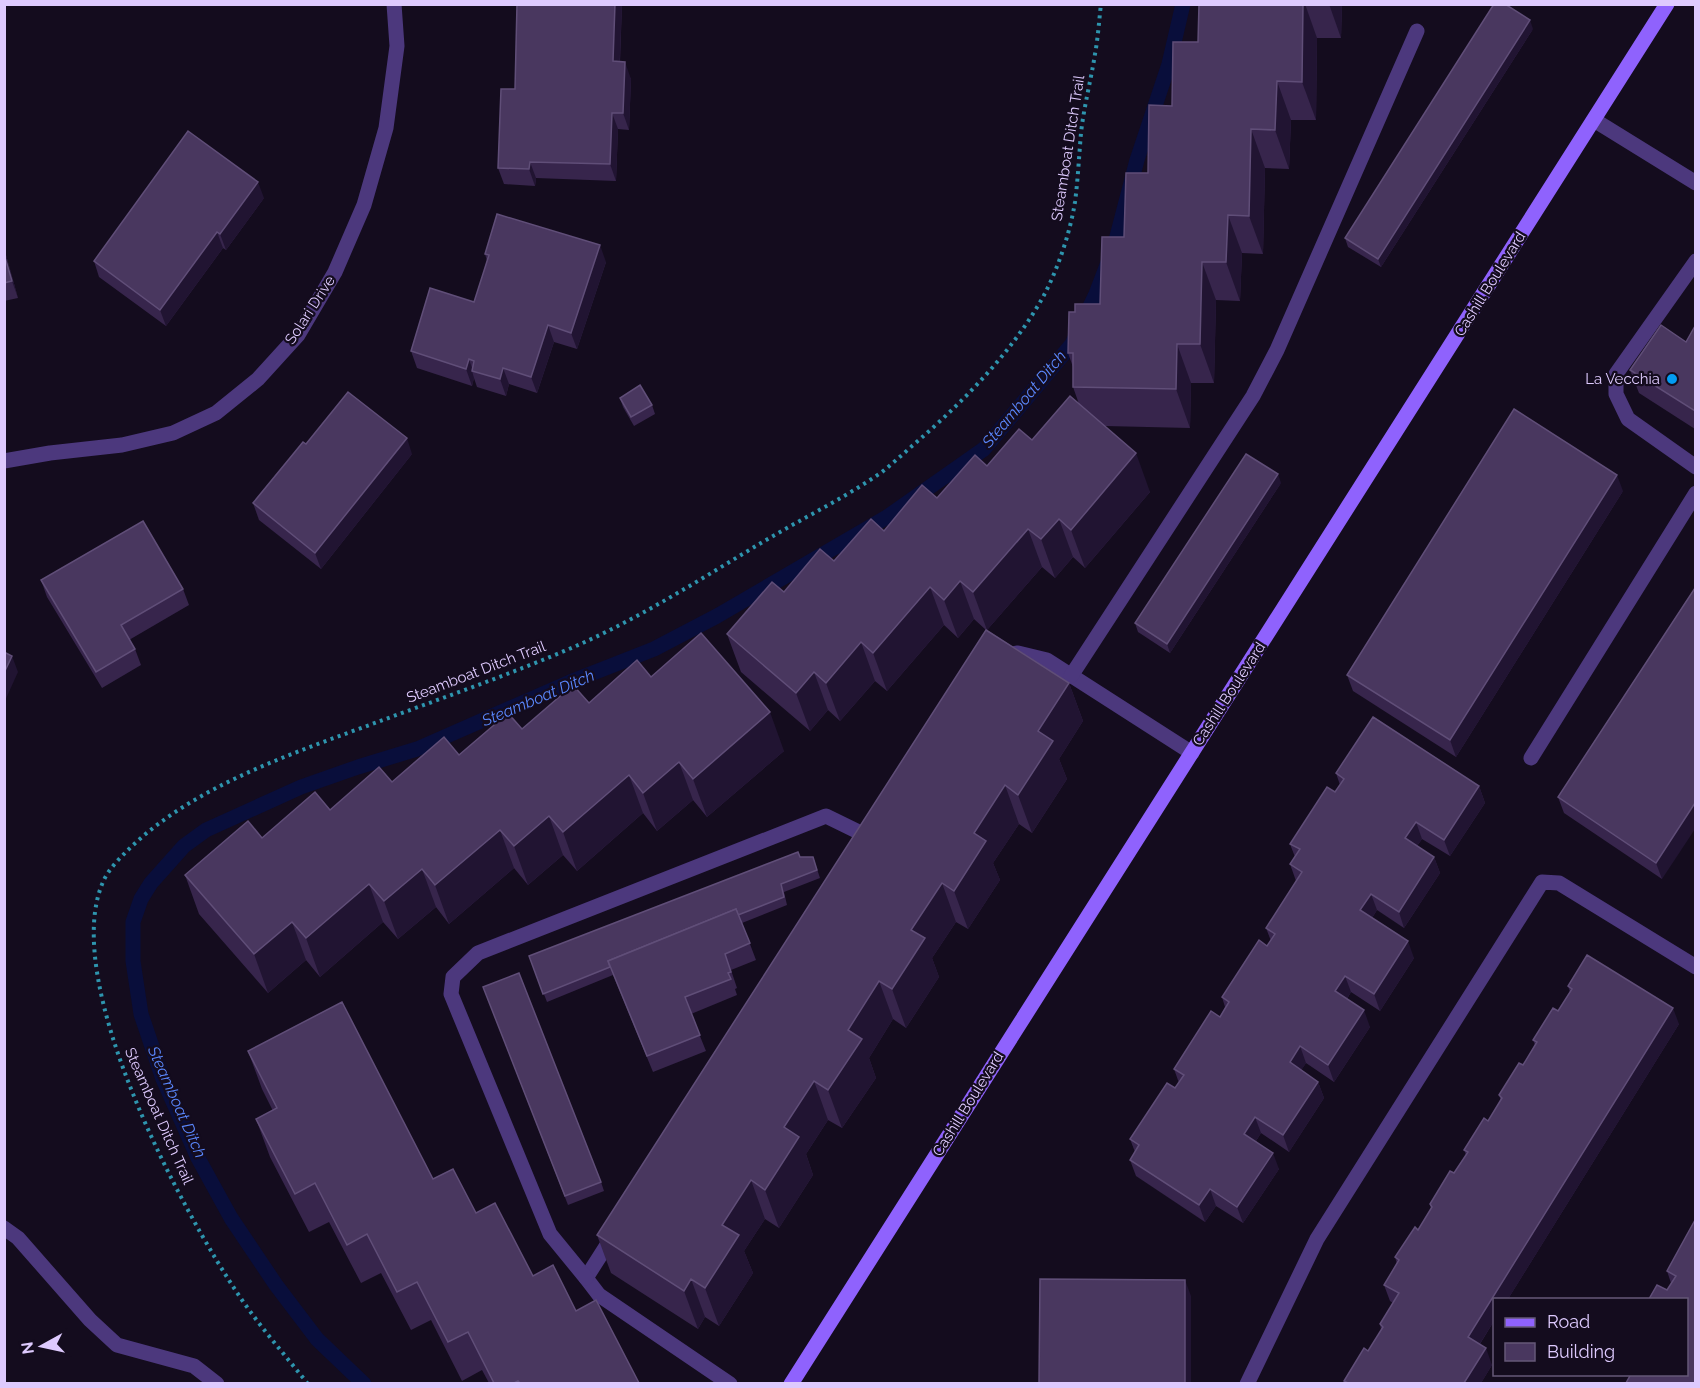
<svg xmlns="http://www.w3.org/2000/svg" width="1700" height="1388" font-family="Raleway,sans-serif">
	<rect width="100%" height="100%" fill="#140c1e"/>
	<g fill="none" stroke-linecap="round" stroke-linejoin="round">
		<path stroke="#090e3b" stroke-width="15" d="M364,1384L317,1339L276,1285L231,1218L198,1158L163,1079L141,1014L133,961V922L141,899L151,883L184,846L206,830L301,787L358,767L417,749L570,682L654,649L717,616L887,517L984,449L1072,344L1096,294L1115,244L1137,160L1169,64L1183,4"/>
		<path stroke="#2e95ae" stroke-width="4" stroke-dasharray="3 4.5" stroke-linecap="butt" d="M308,1384C285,1355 261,1328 240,1297C183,1213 59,982 103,882C108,870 118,860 127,851C193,785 297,752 383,720C445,697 508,675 569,649C637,620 699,580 761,543C801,519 843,499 882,472C892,464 902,455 912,446C961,404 1011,354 1043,297C1058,269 1070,233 1075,202C1078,179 1079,156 1081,133C1084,106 1091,80 1095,54C1098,38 1099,21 1101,4"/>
		<g stroke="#4c387d" stroke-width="15">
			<path d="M1594,120L1696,183"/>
			<path d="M1696,261L1616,374V394L1628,419L1696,467"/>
			<path d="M1007,655L1018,653L1047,660L1192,753"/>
			<path d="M1071,676L1253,396L1277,350L1417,31"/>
			<path d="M1531,758L1696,493"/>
			<path d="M4,1228L18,1238L90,1320L117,1345L194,1366L217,1384"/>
			<path d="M614,1234L586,1278L599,1295L730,1384"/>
			<path d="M586,1278L550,1234L451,994L453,977L478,953L826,816L871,838"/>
			<path d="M1247,1384L1317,1239L1542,882L1559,883L1696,967"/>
		</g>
		<path stroke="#4c387d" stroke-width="15" d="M4,461L50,453L122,445L173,433L216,413L258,379L298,335L335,272L364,205L386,128L397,46L394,4"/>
		<path stroke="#8f62fd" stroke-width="15" d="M791,1384L1667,4"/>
	</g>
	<g fill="#37254c">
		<path d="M517,4H622L620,62L631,79L629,130L618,129L616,181L536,178L535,186L504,184L498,168L515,89Z"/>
		<path d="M1199,4H1342L1341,38H1317L1316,120H1291L1289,169L1265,168L1263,254L1242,253L1240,301L1216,300L1214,383H1191L1190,428L1105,426L1150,492L1085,568L1073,557L1055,578L1042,567L987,630L1069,683L1083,721L1059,759L1067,779L1032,833L1019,824L993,863L1000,880L968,929L956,922L932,958L939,977L906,1028L893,1019L869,1058L876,1078L842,1128L828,1120L806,1154L813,1175L779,1228L765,1219L744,1251L753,1273L719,1326L705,1317L698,1329L611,1273L597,1235L986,630L974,619L958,638L944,625L887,691L875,681L840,721L828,710L810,731L741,672L727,634L784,592L937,498L987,466L1032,440L1079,404L1073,387V367L1068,353L1075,312L1100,304L1172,106L1198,42Z"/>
		<path d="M1533,29L1381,267L1348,247L1345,238Z"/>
		<path d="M264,198L226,250L223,248L166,326L99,277L94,261Z"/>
		<path d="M4,248L18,298L4,301Z"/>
		<path d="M485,254L606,262L577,349L554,342L537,393L509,384L506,396L477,387L474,378L472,386L417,368L411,351L474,302L487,261Z"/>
		<path d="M1695,326V429L1639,393L1630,370L1686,342Z"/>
		<path d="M620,398L652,405L655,414L634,426L623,407Z"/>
		<path d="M412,454L321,569L259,520L253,503Z"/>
		<path d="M1281,483L1170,653L1138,632L1135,623Z"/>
		<path d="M1623,491L1456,757L1353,691L1347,675Z"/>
		<path d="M41,580L183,589L189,605L129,640L135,649L141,665L102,688L47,597Z"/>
		<path d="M1695,588L1662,879L1564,813L1558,797Z"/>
		<path d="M651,677L784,751L707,817L693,800L657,831L643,813L577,871L563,855L528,885L514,868L449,924L436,907L398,939L383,922L320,977L306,960L268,993L199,914L185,875L262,838L330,810L392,782Z"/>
		<path d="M1336,773L1479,786L1485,803L1450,856L1422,839L1417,846L1434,857L1440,873L1404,928L1377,910L1372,918L1414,958L1380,1011L1351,992L1347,999L1370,1027L1334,1082L1306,1063L1301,1070L1318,1082L1324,1098L1289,1152L1261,1133L1256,1141L1279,1169L1243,1223L1216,1206L1205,1222L1136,1176L1130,1160L1135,1152L1130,1139L1179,1083L1174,1069L1220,1017L1225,1007L1222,997L1267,946L1271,941L1266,928L1296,881L1290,864L1295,857L1290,844L1335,792L1340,785Z"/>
		<path d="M800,857H813L820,878L784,892L787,905L742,923L756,960L731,970L737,988L735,989L737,995L691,1014L706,1051L653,1072L613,975L547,1002L529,956Z"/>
		<path d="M1568,986L1679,1024L1508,1299H1494V1321L1480,1344L1492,1365L1481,1383H1345L1344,1381L1368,1351L1381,1330L1380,1324L1393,1303L1390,1301L1384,1285L1397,1264L1395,1257L1418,1230L1431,1209L1430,1204L1454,1173L1466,1155L1464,1150L1488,1121L1501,1101L1499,1095L1523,1065L1535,1045L1533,1040L1558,1011L1570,992Z"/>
		<path d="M483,987L601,1182L604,1191L568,1205Z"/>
		<path d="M248,1051L433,1179L476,1213L533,1276L576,1311L639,1383H489L482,1370L462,1381L431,1320L411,1330L381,1273L361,1283L329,1222L309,1232L270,1157L256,1119L273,1111L262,1089Z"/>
		<path d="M1695,1220V1383L1630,1376V1374H1686L1671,1283L1667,1271Z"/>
	</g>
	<g fill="#211432">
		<path d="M615,4H622L619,78L613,61Z"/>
		<path d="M1303,4H1305L1317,38L1316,120L1302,82Z"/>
		<path d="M1329,4H1342L1341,38Z"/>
		<path d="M1530,20L1533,29L1381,267L1378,259Z"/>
		<path d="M625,62L631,79L629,130L623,113Z"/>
		<path d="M1277,81L1291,120L1289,169L1275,130Z"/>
		<path d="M612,113L618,129L616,181L610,164Z"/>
		<path d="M1251,129L1265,168L1263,254L1249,216Z"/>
		<path d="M530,162L536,178L535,186L529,169Z"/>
		<path d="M258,182L264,198L226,250L220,234Z"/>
		<path d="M1228,215L1242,253L1240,301L1226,262Z"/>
		<path d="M217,232L223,248L166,326L160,310Z"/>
		<path d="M600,245L606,262L577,349L571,333Z"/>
		<path d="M4,248L18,298L12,281L4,254Z"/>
		<path d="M1202,262L1216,300L1214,383L1200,344Z"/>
		<path d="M548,325L554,342L537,393L531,377Z"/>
		<path d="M1177,344L1191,383L1190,428L1176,389Z"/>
		<path d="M469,359L473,371H472L474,378L472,386L466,369Z"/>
		<path d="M503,368L509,384L506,396L500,379Z"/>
		<path d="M407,438L412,454L321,569L315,553Z"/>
		<path d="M1136,453L1150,492L1085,568L1071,530Z"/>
		<path d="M1278,474L1281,483L1170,653L1167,644Z"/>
		<path d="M1617,475L1623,491L1456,757L1450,740Z"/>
		<path d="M1059,519L1073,557L1055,578L1041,539Z"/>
		<path d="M1028,529L1042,567L987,630L973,592Z"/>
		<path d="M960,581L974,619L958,638L944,600Z"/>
		<path d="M930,587L944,625L887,691L873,653Z"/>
		<path d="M861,642L875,681L840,721L826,683Z"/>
		<path d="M12,656L18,672L4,703V673Z"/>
		<path d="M814,672L828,710L810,731L796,693Z"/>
		<path d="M1069,683L1083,721L1059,759L1067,779L1032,833L1018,795L1038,731Z"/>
		<path d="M770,712L784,751L707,817L693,779Z"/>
		<path d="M679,762L693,800L657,831L643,793Z"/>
		<path d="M629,775L643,813L577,871L563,832Z"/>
		<path d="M1005,785L1019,824L993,863L1000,880L968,929L954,891L974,833Z"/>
		<path d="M1479,786L1485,803L1450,856L1444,840Z"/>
		<path d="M1695,803V829L1662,879L1656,863Z"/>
		<path d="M549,816L563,855L528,885L514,846Z"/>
		<path d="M1416,822L1422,839L1411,854L1405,838Z"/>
		<path d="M500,830L514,868L449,924L435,885Z"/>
		<path d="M1434,857L1440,873L1404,928L1399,912Z"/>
		<path d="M422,869L436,907L398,939L384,901Z"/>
		<path d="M942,883L956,922L932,958L939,977L906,1028L892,989L911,930Z"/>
		<path d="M369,884L383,922L320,977L306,938Z"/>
		<path d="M1371,894L1377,910L1366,927L1360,910Z"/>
		<path d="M292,922L306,960L268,993L254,954Z"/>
		<path d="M1408,941L1414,958L1380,1011L1374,994Z"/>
		<path d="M1345,976L1351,992L1341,1008L1335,991Z"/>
		<path d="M879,981L893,1019L869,1058L876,1078L842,1128L828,1090L848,1030Z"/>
		<path d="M1673,1008L1679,1024L1508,1299H1494V1321L1474,1353L1468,1337Z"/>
		<path d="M1364,1010L1370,1027L1334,1082L1328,1065Z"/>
		<path d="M1300,1046L1306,1063L1296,1079L1290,1062Z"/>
		<path d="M814,1081L828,1120L806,1154L813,1175L779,1228L765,1190L784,1127Z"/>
		<path d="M1318,1082L1324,1098L1289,1152L1283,1135Z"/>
		<path d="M1255,1117L1261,1133L1250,1150L1244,1134Z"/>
		<path d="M1273,1153L1279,1169L1243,1223L1237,1207Z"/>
		<path d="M751,1180L765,1219L744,1251L753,1273L719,1326L705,1288L722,1225Z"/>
		<path d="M1210,1189L1216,1206L1205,1222L1199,1205Z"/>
		<path d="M691,1279L705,1317L698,1329L684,1291Z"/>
		<path d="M1185,1280L1191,1296V1383H1185Z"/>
		<path d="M1486,1348L1492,1365L1481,1383H1464Z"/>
	</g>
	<g fill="#49375f" stroke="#604e78" stroke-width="1.5">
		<path d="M517,4H615L613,61L625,62L623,113H612L610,164L530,162L529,169L498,168L501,89H515Z"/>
		<path d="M1199,4H1303L1302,82L1277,81L1275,130L1251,129L1249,216L1228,215L1226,262H1202L1200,344H1177L1176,389L1073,387V353H1068L1069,312H1075V304H1100L1102,237H1124L1126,173H1148L1149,105L1172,106L1173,42H1198Z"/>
		<path d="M1494,4H1505L1530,20L1378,259L1345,238Z"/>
		<path d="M188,131L258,182L220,234L217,232L160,310L94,261Z"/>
		<path d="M497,214L600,245L571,333L548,325L531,377L503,368L500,379L472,371L474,361L469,359L466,369L411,351L430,288L474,302L489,255L485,254Z"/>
		<path d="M4,254L12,281L4,283Z"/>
		<path d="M1661,325L1686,342L1695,326V411L1630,370Z"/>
		<path d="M640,385L652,405L631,417L620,398Z"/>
		<path d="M348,392L407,438L315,553L253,503L303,442L306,444Z"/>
		<path d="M1070,396L1136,453L1071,530L1059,519L1041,539L1028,529L973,592L960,581L944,600L930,587L873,653L861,642L826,683L814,672L796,693L727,634L772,582L784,592L820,549L834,561L871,519L884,531L922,485L937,498L975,455L987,466L1019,429L1032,440Z"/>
		<path d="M1514,409L1617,475L1450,740L1347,675Z"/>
		<path d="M1246,454L1278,474L1167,644L1135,623Z"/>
		<path d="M143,521L183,589L121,625L135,649L96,672L41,580Z"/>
		<path d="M1695,588V803L1656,863L1558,797Z"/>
		<path d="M986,630L1069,683L1038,731L1053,741L1018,795L1005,785L974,833L986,841L954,891L942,883L911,930L925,938L892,989L879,981L848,1030L862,1039L828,1090L814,1081L784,1127L799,1137L765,1190L751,1180L722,1225L739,1235L705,1288L691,1279L684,1291L597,1235Z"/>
		<path d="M701,633L770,712L693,779L679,762L643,793L629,775L563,832L549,816L514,846L500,830L435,885L422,869L384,901L369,884L306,938L292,922L254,954L185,875L248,821L262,838L315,792L330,810L379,767L392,782L444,737L459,755L508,713L522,729L573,685L589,703L637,660L651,677Z"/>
		<path d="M4,652L12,656L4,673Z"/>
		<path d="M1373,717L1479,786L1444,840L1416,822L1405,838L1434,857L1399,912L1371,894L1360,910L1408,941L1374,994L1345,976L1335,991L1364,1010L1328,1065L1300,1046L1290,1062L1318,1082L1283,1135L1255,1117L1244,1134L1273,1153L1237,1207L1210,1189L1199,1205L1130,1160L1139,1145L1130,1139L1167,1083L1175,1088L1184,1075L1174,1069L1211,1011L1220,1017L1229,1002L1222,997L1259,940L1267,946L1275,934L1266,928L1302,872L1290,864L1300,849L1290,844L1327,787L1335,792L1344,779L1336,773Z"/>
		<path d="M798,852L800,857H813L817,870L781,884L784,897L738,915L736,909L608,961L610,967L543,994L529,956Z"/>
		<path d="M736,909L750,943L725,954L731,972L728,973L731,979L685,997L700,1035L647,1056L608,961Z"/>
		<path d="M1587,955L1673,1008L1468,1337L1486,1348L1464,1383H1348L1344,1381L1364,1348L1368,1351L1383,1327L1380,1324L1399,1293L1384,1285L1399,1260L1395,1257L1415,1227L1418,1230L1432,1207L1430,1204L1450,1171L1454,1173L1468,1152L1464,1150L1484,1118L1488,1121L1502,1098L1499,1095L1519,1063L1523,1065L1537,1042L1533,1040L1553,1008L1558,1011L1572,989L1568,986Z"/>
		<path d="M519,973L601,1182L565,1196L483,987Z"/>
		<path d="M342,1002L433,1179L453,1169L476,1213L495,1203L533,1276L553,1265L576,1311L596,1300L639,1383H520L518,1381L514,1383H494L468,1332L448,1342L417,1282L397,1292L367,1234L347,1245L315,1183L295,1194L256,1119L277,1108L248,1051Z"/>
		<path d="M1695,1220V1383H1626L1631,1374H1686V1299H1649L1657,1285L1667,1290L1676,1276L1667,1271Z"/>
		<path d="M1040,1279L1185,1280V1383H1039Z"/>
	</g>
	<circle fill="#039cf2" stroke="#140c1e" stroke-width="2" cx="1672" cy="379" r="6"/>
	<g text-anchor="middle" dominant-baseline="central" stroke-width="4.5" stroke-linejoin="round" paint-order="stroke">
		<g font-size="15" fill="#decafe" stroke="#140c1e">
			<text transform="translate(1068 148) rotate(-81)">Steamboat Ditch Trail</text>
			<text transform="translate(1490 284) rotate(-58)">Cashill Boulevard</text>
			<text transform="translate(310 310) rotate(-57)">Solari Drive</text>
			<text transform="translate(476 672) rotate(-21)">Steamboat Ditch Trail</text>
			<text transform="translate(1229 694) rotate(-57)">Cashill Boulevard</text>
			<text transform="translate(968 1104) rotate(-58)">Cashill Boulevard</text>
			<text transform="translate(159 1116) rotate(66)">Steamboat Ditch Trail</text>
		</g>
		<g font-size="15" fill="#decafe" stroke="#140c1e" text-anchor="end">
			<text x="1660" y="379">La Vecchia</text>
		</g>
		<g font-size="16" font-style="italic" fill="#5a87fd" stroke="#140c1e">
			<text transform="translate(1024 399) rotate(-50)">Steamboat Ditch</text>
			<text transform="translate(538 698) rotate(-23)">Steamboat Ditch</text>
			<text transform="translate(177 1102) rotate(66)">Steamboat Ditch</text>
		</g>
	</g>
	<rect width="1700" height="1388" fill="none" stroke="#decafe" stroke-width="12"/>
	<rect x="1493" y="1298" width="195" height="78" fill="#140c1e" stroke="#655878" stroke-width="1.5"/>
	<rect x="1505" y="1318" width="30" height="9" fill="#8f62fd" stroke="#655878" stroke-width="1.5"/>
	<text x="1547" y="1328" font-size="18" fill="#decafe">Road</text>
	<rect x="1505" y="1343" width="30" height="18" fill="#49375f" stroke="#655878" stroke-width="1.5"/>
	<text x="1547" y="1358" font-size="18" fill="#decafe">Building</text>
	<g transform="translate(42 1346) rotate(262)" stroke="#140c1e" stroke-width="4.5" paint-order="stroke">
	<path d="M0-4.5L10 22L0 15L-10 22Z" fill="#decafe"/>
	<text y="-9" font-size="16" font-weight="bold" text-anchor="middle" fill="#decafe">N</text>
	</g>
</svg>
